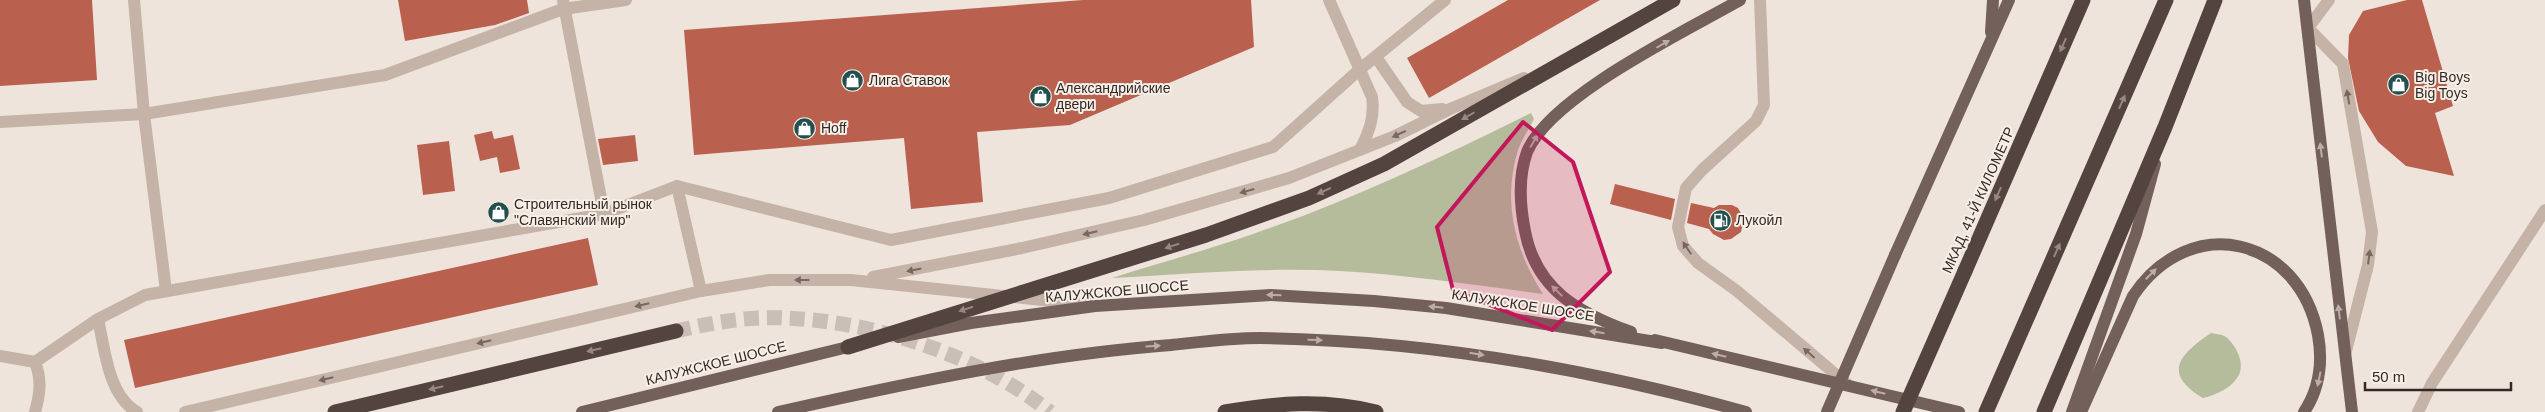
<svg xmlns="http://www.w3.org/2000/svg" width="2545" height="412" font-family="Helvetica,sans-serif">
	<rect width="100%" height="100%" fill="#efe4db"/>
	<g fill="#b4bc9c">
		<path d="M1531,113L1534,119C1529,129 1522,139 1518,150C1502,201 1515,251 1543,294C1476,285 1408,275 1340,271C1264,267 1188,274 1112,278C1159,263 1207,250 1253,234C1349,201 1440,158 1531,113Z"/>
		<path d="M2211,333C2215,334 2222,334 2226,337C2236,345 2245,363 2239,375C2232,388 2216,395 2203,398C2162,373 2179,355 2211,333Z"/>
	</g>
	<g fill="#b9604f">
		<path d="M0,0H92L97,80L0,86Z"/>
		<path d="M398,0H527L529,13L495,25L405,41Z"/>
		<path d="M1083,0H1251L1254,47L1070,125L977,132L983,202L911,209L904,138L694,155L684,30Z"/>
		<path d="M1508,0H1600L1429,98L1407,58Z"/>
		<path d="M2407,0H2422L2453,106L2435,113L2454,176L2406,166L2378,142L2359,111L2348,58L2349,35L2363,11Z"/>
		<path d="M492,131L494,139L513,135L520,169L500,173L497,157L480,161L474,135Z"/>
		<path d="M635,135L638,161L603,165L598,139Z"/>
		<path d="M449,141L455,191L423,195L417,145Z"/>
		<path d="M1615,184L1675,199L1671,220L1610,204Z"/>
		<path d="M1691,203L1714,208L1719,205H1732L1738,208L1744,219L1741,232L1731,239L1724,240L1713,234L1709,229L1687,223Z"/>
		<path d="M588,238L598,285L135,388L124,340Z"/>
	</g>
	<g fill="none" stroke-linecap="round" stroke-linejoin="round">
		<path stroke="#c9bfb7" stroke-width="15" stroke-dasharray="15 8" stroke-linecap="butt" d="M676,331C711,323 748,316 785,318C873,321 981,356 1050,412"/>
		<g stroke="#c5b3a8" stroke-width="12">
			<path d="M134,0L144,114L166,291"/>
			<path d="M563,0L604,214"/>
			<path d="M1329,0L1372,97C1375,117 1369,132 1360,150"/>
			<path d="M1760,0L1764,105L1756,121L1702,170L1686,188L1678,227L1683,246L1698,263L1737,291L1847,384"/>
			<path d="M2329,0L2308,28L2343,64L2372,232L2368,265L2346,351"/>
			<path d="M1376,57L1407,102L1421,111L1442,109"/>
			<path d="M0,122L144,114L385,75L563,9L626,0"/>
			<path d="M677,186L701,291"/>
			<path d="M873,277L1022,248L1144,220L1289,178L1395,136L1450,109L1524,78"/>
			<path d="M98,319C105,350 108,395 137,412"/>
			<path d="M0,356L35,362L98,319L145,295L604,214L677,186L891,240L1109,198L1273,147L1359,70L1445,0"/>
			<path d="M35,362C42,380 40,394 35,412"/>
			<path d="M185,412L701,291L769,280H851L1089,305"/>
			<path d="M2418,412L2432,383L2545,210"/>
		</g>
		<g stroke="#73605a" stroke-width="12">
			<path d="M2304,0L2352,412"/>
			<path d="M1991,32L1993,0"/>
			<path d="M1895,255L2009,0"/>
			<path d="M1631,332C1579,313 1536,290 1525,231C1520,206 1518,177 1527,152C1550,96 1686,31 1740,0"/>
			<path d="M898,337L971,323L1095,306L1271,295L1374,301L1446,308L1662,343"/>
			<path d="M1655,340L1959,412"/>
			<path d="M582,412L856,345"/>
			<path d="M778,412C908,383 1038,355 1171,345C1200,342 1231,338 1260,338C1425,340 1587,368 1746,412"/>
			<path d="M2072,412L2136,234L2155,164"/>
			<path d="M2081,412L2133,296C2190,211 2299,236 2318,335C2323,363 2320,388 2304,412"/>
		</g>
		<g stroke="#53443f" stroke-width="15">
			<path d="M1965,271L2083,0"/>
			<path d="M848,347L1206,235L1309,198L1384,164L1673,0"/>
			<path d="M335,412L676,331"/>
			<path d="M1225,412C1277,403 1325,399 1376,412"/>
			<path d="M1986,412L2166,0"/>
			<path d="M2044,412L2165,127L2215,0"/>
		</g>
		<path stroke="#73605a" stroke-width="12" d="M1827,412L1895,255"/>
		<path stroke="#53443f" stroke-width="15" d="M1903,412L1965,271"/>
	</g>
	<defs><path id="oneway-solid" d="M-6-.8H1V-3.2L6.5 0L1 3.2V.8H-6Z" transform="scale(1.25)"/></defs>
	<g fill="#bcaea7">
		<use href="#oneway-solid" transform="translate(1663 44) rotate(-30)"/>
		<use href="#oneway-solid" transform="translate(1534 141) rotate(-59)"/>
		<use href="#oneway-solid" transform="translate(2321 150) rotate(-97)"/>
		<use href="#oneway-solid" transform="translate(2151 274) rotate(-45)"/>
		<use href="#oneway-solid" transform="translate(1557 291) rotate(-136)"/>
		<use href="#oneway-solid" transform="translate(1274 295) rotate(-179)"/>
		<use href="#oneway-solid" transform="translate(1436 307) rotate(-174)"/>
		<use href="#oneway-solid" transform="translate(2339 312) rotate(-97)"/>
		<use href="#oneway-solid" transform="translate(1597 332) rotate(-171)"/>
		<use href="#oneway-solid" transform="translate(1315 340) rotate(2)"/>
		<use href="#oneway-solid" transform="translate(1153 346) rotate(-4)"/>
		<use href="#oneway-solid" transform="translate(1477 354) rotate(9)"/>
		<use href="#oneway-solid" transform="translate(1719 355) rotate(-167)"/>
		<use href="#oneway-solid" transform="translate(2319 379) rotate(102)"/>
		<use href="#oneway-solid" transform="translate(1878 392) rotate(-166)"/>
	</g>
	<g fill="#958882">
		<use href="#oneway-solid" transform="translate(2063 45) rotate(114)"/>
		<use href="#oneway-solid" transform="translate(2122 102) rotate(-66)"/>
		<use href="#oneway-solid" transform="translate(1468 116) rotate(150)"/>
		<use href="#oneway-solid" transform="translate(1324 191) rotate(156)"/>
		<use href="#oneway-solid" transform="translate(1998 194) rotate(114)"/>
		<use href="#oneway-solid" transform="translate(1172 246) rotate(162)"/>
		<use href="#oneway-solid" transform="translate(2057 250) rotate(-66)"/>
		<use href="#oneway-solid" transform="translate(966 309) rotate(163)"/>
		<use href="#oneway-solid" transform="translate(594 350) rotate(167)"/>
		<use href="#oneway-solid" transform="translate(436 388) rotate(167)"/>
	</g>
	<g fill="#756861">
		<use href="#oneway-solid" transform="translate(2348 97) rotate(-100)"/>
		<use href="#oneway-solid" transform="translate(1399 134) rotate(155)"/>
		<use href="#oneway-solid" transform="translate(1247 191) rotate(164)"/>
		<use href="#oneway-solid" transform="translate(1090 233) rotate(167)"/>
		<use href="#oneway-solid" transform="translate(1687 248) rotate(-124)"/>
		<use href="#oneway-solid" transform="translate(2369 257) rotate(-83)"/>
		<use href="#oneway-solid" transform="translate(914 270) rotate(169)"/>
		<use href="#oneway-solid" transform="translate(802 280) rotate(180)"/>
		<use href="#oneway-solid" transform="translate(642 305) rotate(167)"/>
		<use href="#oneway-solid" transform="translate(484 342) rotate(167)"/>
		<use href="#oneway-solid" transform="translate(1809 353) rotate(-139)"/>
		<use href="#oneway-solid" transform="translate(326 379) rotate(167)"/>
	</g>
	<path fill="#c2185b" fill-opacity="0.2" stroke="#c2185b" stroke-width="4" stroke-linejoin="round" d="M1523,122L1573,162L1610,272L1552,330L1453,290L1437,227Z"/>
	<defs>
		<symbol id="shop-disc" viewBox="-11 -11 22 22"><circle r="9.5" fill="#22504f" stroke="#f7eee6"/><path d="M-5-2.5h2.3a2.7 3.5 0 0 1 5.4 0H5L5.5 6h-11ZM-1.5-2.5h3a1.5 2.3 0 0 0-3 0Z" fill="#fff"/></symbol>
		<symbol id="fuel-disc" viewBox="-11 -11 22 22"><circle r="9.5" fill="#22504f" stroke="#f7eee6"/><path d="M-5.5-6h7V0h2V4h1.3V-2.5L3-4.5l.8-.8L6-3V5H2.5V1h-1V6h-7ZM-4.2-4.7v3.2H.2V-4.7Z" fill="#fff"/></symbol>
	</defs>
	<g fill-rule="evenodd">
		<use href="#shop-disc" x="840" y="68" width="25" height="25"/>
		<use href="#shop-disc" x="2386" y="72" width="25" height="25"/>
		<use href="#shop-disc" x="1028" y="84" width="25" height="25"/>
		<use href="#shop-disc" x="792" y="116" width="25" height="25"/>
		<use href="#shop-disc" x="486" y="200" width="25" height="25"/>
		<use href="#fuel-disc" x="1708" y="208" width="25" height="25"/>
	</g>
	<g text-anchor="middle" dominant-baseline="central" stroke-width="4" stroke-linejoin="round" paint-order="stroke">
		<g font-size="14" fill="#332a27" stroke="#f7eee6" text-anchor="start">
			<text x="2415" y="77">Big Boys<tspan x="2415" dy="16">Big Toys</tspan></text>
			<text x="869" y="80">Лига Ставок</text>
			<text x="1056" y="88">Александрийские<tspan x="1056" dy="16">двери</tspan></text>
			<text x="821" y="128">Hoff</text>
			<text x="514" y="204">Строительный рынок<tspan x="514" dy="16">"Славянский мир"</tspan></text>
			<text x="1736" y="220">Лукойл</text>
		</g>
		<g font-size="14" fill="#332a27" stroke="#f7eee6">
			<text transform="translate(1978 200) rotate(-66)">МКАД, 41-Й КИЛОМЕТР</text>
			<text transform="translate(1117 291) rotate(-5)">КАЛУЖСКОЕ ШОССЕ</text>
			<text transform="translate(1523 305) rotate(9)">КАЛУЖСКОЕ ШОССЕ</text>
			<text transform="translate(716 363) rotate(-14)">КАЛУЖСКОЕ ШОССЕ</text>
		</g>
	</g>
	<path d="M2365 382v8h146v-8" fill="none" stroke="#332a27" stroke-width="2.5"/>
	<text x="2372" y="382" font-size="15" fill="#332a27" stroke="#f7eee6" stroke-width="4" paint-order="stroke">50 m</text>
</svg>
